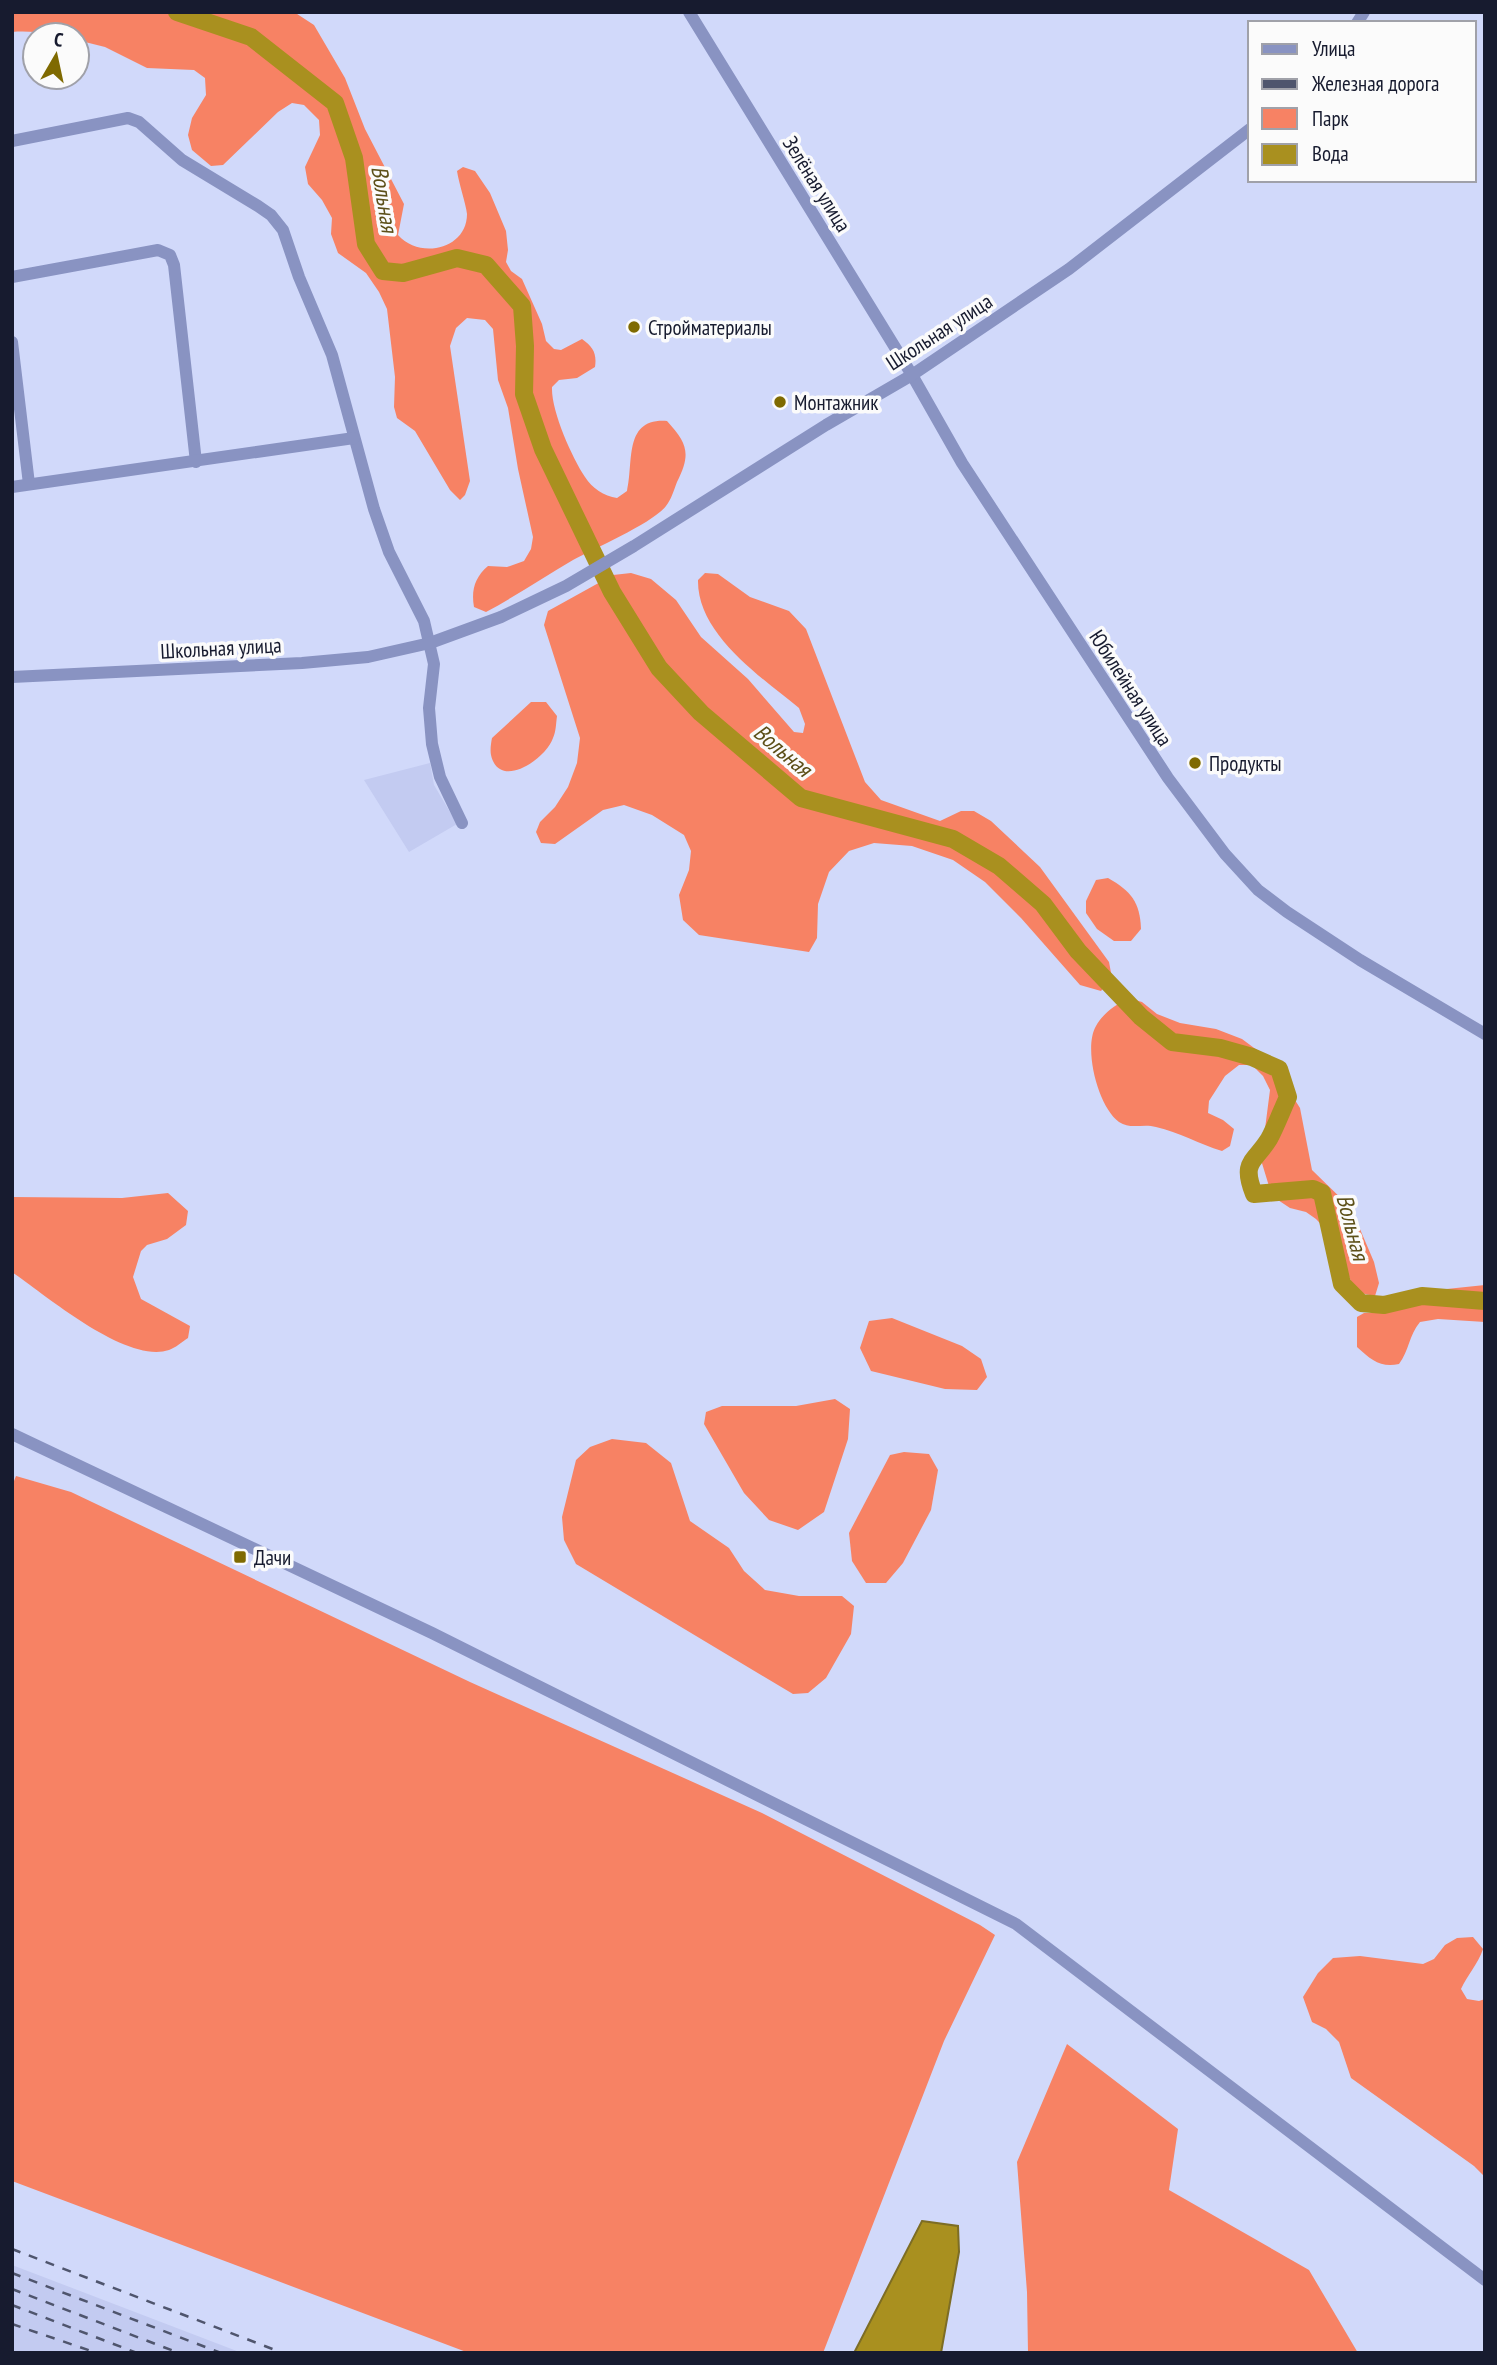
<svg xmlns="http://www.w3.org/2000/svg" width="1497" height="2365" font-family="'PT Sans Narrow',sans-serif">
	<rect width="100%" height="100%" fill="#d1d9fa"/>
	<g fill="#c3cbf1">
		<path d="M430,763L434,785L457,824L409,852L364,780Z"/>
		<path d="M12,2265L67,2286L242,2353H12Z"/>
	</g>
	<g fill="#f78264">
		<path d="M12,12H294L314,25L345,78L365,129L404,204L398,235C420,260 467,249 467,214C466,204 459,184 457,171L463,167L475,171L490,193L506,231L508,250L506,262L511,271L522,279L542,324L546,341L554,349L561,350L582,339C593,347 597,353 595,367L577,378L559,380L552,387C551,411 572,457 585,477C592,488 604,496 617,498L627,491C634,462 623,418 667,421C688,444 691,454 677,482C674,490 671,500 666,506C653,523 595,548 573,560C544,577 516,596 486,612L474,607C471,590 475,577 488,566L507,567L524,561L531,549L533,537L518,469L508,408L498,380L493,329L485,320L467,318L456,328L450,346L470,481L465,495L460,500L450,490L415,431L397,418L394,407L395,377L387,309L379,292L366,273L338,253L331,234L332,218L322,200L308,184L305,167L320,135L319,120L304,105L292,103L278,112L223,165L211,166L192,150L188,135L192,118L206,95L205,78L194,70L147,68L105,47L77,40V35C55,35 33,30 12,32Z"/>
		<path d="M631,573L651,579L676,600L701,637L748,679L794,732L803,733L805,724L799,708C761,677 697,634 698,580L705,573L718,574L750,597L789,611L806,629L865,782L881,800L940,821L961,811H974L991,821L1040,867L1109,962L1112,978L1101,991L1080,985L1021,918L985,882L953,860L912,846L874,843L849,851L829,872L818,904L817,938L809,952L699,935L683,920L679,895L689,870L691,851L684,835L652,815L624,805L603,810L555,844L541,843L536,832L540,822L555,807L568,787L577,763L580,738L544,625L548,611L613,575Z"/>
		<path d="M531,702H546L557,716C556,723 556,732 553,738C546,759 499,791 491,755C490,750 491,743 492,738Z"/>
		<path d="M1108,878C1131,891 1140,902 1141,929L1131,941H1114L1097,929L1086,913V901L1096,880Z"/>
		<path d="M1128,998L1142,1002L1157,1014L1180,1023L1216,1029L1242,1039L1269,1059L1300,1108L1312,1170L1351,1208L1374,1262L1379,1283L1375,1296L1355,1292L1334,1238L1316,1219L1306,1212L1290,1208L1272,1196L1261,1160L1270,1090L1263,1076L1252,1065H1239L1225,1076L1209,1101L1208,1113L1223,1120L1234,1129L1230,1146L1222,1151C1199,1144 1179,1132 1156,1127C1143,1123 1131,1130 1119,1122C1098,1107 1083,1048 1096,1026C1103,1013 1116,1005 1128,998Z"/>
		<path d="M168,1193L188,1211L186,1225L167,1239L147,1245L141,1251L133,1277L141,1299L190,1326L188,1338C182,1342 175,1348 169,1350C126,1364 47,1296 12,1272V1197L122,1198Z"/>
		<path d="M1485,1285V1322L1438,1319L1420,1322C1409,1335 1409,1351 1399,1364C1381,1368 1371,1360 1357,1347V1317L1364,1313H1377L1397,1297L1408,1293Z"/>
		<path d="M892,1318L962,1346L981,1359L987,1377L977,1390L945,1389L871,1371L860,1348L869,1321Z"/>
		<path d="M835,1399L850,1409L848,1439L824,1512L798,1530L769,1520L744,1493L704,1424L706,1412L722,1406H796Z"/>
		<path d="M612,1439L646,1443L671,1463L690,1521L729,1548L744,1571L765,1590L799,1596H842L854,1606L851,1634L826,1678L808,1693L793,1694L576,1564L564,1540L562,1517L576,1460L590,1447Z"/>
		<path d="M904,1452L929,1454L938,1470L931,1510L903,1563L886,1583H866L852,1561L849,1533L890,1455Z"/>
		<path d="M16,1476L71,1492L470,1682L762,1813L980,1925L995,1935L944,2041L823,2353H469L12,2181V1486Z"/>
		<path d="M1473,1937L1483,1949C1478,1964 1468,1974 1461,1989L1467,1999L1479,2001L1485,1999V2177L1474,2166L1351,2078L1339,2042L1326,2029L1312,2022L1303,1997L1318,1973L1333,1958L1360,1956L1423,1964L1434,1959L1445,1945L1457,1938Z"/>
		<path d="M1067,2044L1178,2129L1169,2190L1309,2270L1358,2353H1028L1027,2292L1017,2162Z"/>
	</g>
	<path fill="#a9901f" stroke="#7d6d24" stroke-width="2" d="M922,2221L958,2226L959,2252L941,2353H854Z"/>
	<g fill="none" stroke-linecap="round" stroke-linejoin="round">
		<path stroke="#a9901f" stroke-width="18" d="M177,12L251,37L335,103L354,158L366,244L383,271L403,273L457,258L486,265L522,306L525,346L524,394L543,449L612,592L659,668L701,713L801,798L953,839L999,866L1043,904L1078,951L1141,1017L1172,1042L1220,1048L1252,1057L1279,1069L1288,1097C1282,1110 1276,1126 1269,1139C1254,1163 1241,1161 1254,1194L1313,1189L1322,1193L1342,1284L1361,1303L1384,1305L1422,1296L1485,1301"/>
		<g stroke="#8993c2" stroke-width="12">
			<path d="M689,12L912,375L962,463L1168,778L1225,854L1258,890L1287,912L1360,960L1485,1034"/>
			<path d="M1357,23L1364,12"/>
			<path d="M12,141L128,118L139,122L182,160L258,206L271,215L283,230L299,277L332,355L374,509L389,552L424,621L434,664L429,708L432,744L440,777L462,823"/>
			<path d="M12,277L158,250L170,255L174,265L196,462"/>
			<path d="M12,342L29,484"/>
			<path d="M12,487L354,438"/>
			<path d="M12,677L302,663L368,657L430,643L501,617L566,586L634,546L826,425L912,375L1069,269L1250,129"/>
			<path d="M12,1434L432,1633L1016,1924L1485,2280"/>
		</g>
		<g stroke="#4f556d" stroke-width="2.5" stroke-dasharray="9 9" stroke-linecap="butt">
			<path d="M12,2249L283,2353"/>
			<path d="M12,2273L221,2353"/>
			<path d="M12,2289L179,2353"/>
			<path d="M12,2305L137,2353"/>
			<path d="M12,2324L97,2353"/>
		</g>
	</g>
	<g fill="#7f6a01" stroke="#fbfbfb" stroke-width="2.5">
		<circle cx="634" cy="327" r="7"/>
		<circle cx="780" cy="402" r="7"/>
		<circle cx="1195" cy="763" r="7"/>
		<rect x="233" y="1550" width="14" height="14" rx="3.5"/>
	</g>
	<g text-anchor="middle" dominant-baseline="central" stroke-width="7" stroke-linejoin="round" paint-order="stroke">
		<g font-size="21" fill="#171b2f" stroke="#fbfbfb">
			<text transform="translate(817 184) rotate(58)">Зелёная улица</text>
			<text transform="translate(939 332) rotate(-33)">Школьная улица</text>
			<text transform="translate(221 648) rotate(-3)">Школьная улица</text>
			<text transform="translate(1131 688) rotate(57)">Юбилейная улица</text>
		</g>
		<g font-size="21" fill="#171b2f" stroke="#fbfbfb" text-anchor="start">
			<text x="648" y="327">Стройматериалы</text>
			<text x="794" y="402">Монтажник</text>
			<text x="1209" y="763">Продукты</text>
			<text x="254" y="1557">Дачи</text>
		</g>
		<g font-size="23" font-style="italic" fill="#5c4f18" stroke="#fbfbfb">
			<text transform="translate(385 199) rotate(81)">Вольная</text>
			<text transform="translate(783 750) rotate(40)">Вольная</text>
			<text transform="translate(1353 1227) rotate(75)">Вольная</text>
		</g>
	</g>
	<rect width="1497" height="2365" fill="none" stroke="#171b2f" stroke-width="28"/>
	<rect x="1248" y="21" width="228" height="161" fill="#fbfbfb" stroke="#a0a1a9" stroke-width="2"/>
	<rect x="1262" y="44" width="35" height="10" fill="#8993c2" stroke="#a0a1a9" stroke-width="2"/>
	<text x="1312" y="56" font-size="21" fill="#171b2f">Улица</text>
	<rect x="1262" y="79" width="35" height="10" fill="#4f556d" stroke="#a0a1a9" stroke-width="2"/>
	<text x="1312" y="91" font-size="21" fill="#171b2f">Железная дорога</text>
	<rect x="1262" y="108" width="35" height="21" fill="#f78264" stroke="#a0a1a9" stroke-width="2"/>
	<text x="1312" y="126" font-size="21" fill="#171b2f">Парк</text>
	<rect x="1262" y="144" width="35" height="21" fill="#a9901f" stroke="#a0a1a9" stroke-width="2"/>
	<text x="1312" y="161" font-size="21" fill="#171b2f">Вода</text>
	<g transform="translate(56 56) rotate(9)"><circle r="33" fill="#fbfbfb" stroke="#a0a1a9" stroke-width="2"/>
	<path d="M0-5L12 26L0 18L-12 26Z" fill="#7f6a01"/>
	<text y="-10" font-size="19" font-weight="bold" text-anchor="middle" fill="#171b2f">С</text>
	</g>
</svg>
